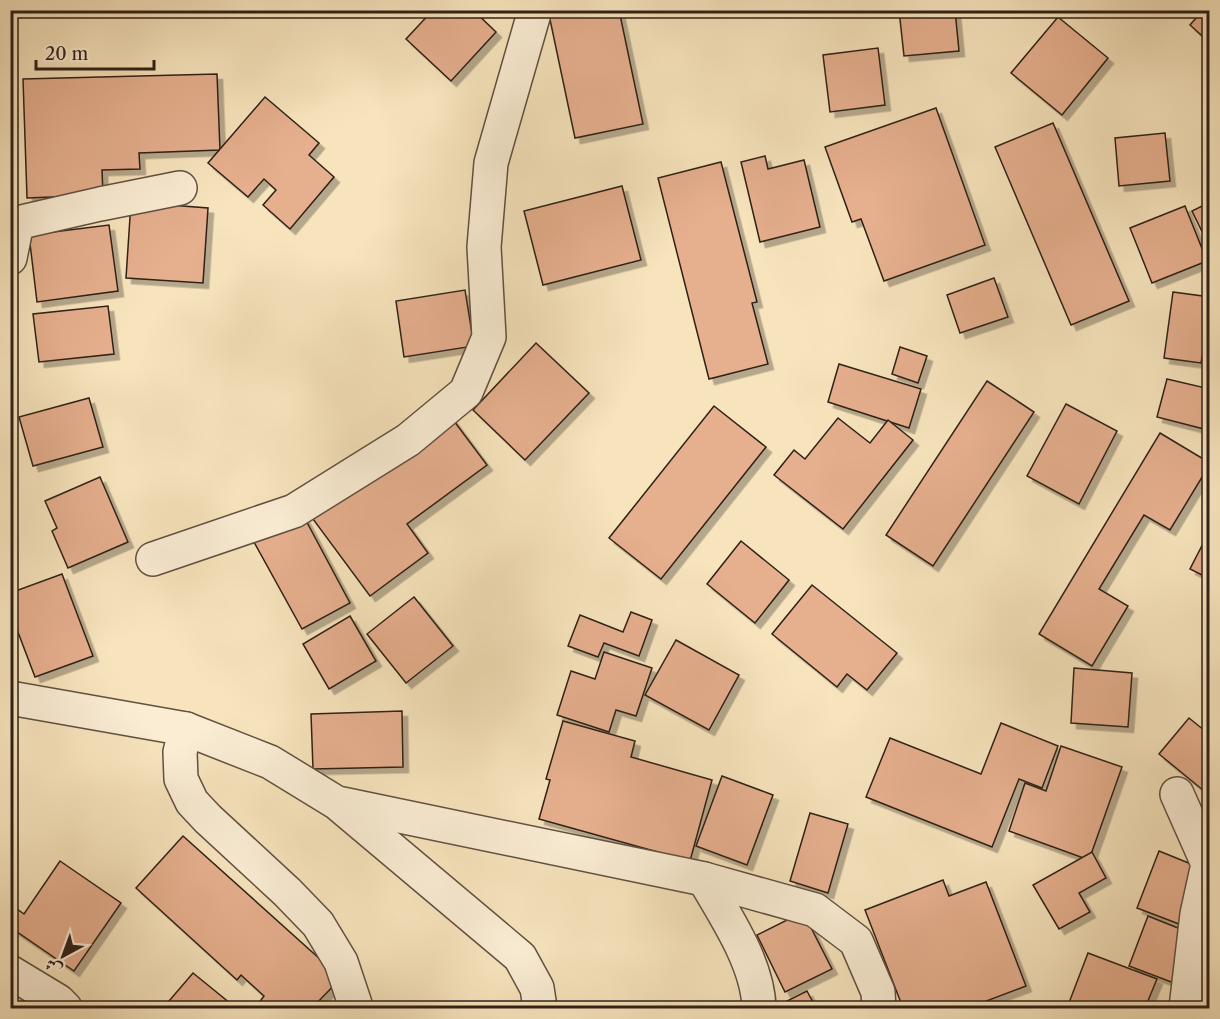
<svg xmlns="http://www.w3.org/2000/svg" width="1220" height="1019" font-family="'Libre Caslon Text',Amiri,serif">
	<defs>
		<filter id="shadow"><feDropShadow dx="5.5" dy="5.5" stdDeviation="0" flood-color="#0004"/></filter>
	</defs>
	<rect width="100%" height="100%" fill="#f7e4bd"/>
	<filter id="stains"><feTurbulence type="fractalNoise" baseFrequency=".00333" numOctaves="4"/><feColorMatrix values="0 0 0 0 .2 0 0 0 0 .09 0 0 0 0 .02 0 0 0 .5 -.17"/></filter>
	<radialGradient id="worn" r=".72"><stop offset=".6" stop-color="#630" stop-opacity="0"/><stop offset="1" stop-color="#630" stop-opacity=".3"/></radialGradient>
	<g fill="#e6af8e" stroke="#2f2018" stroke-width="1.5" filter="url(#shadow)">
		<path d="M433,10H473L496,32L451,81L406,39Z"/>
		<path d="M548,10H619L643,124L575,138Z"/>
		<path d="M899,10H955L959,51L904,56Z"/>
		<path d="M1203,10H1210V43L1190,25Z"/>
		<path d="M1058,17L1108,58L1062,115L1011,73Z"/>
		<path d="M878,48L885,105L830,112L823,55Z"/>
		<path d="M217,74L220,150L139,153L140,169L102,170L103,195L27,198L23,79Z"/>
		<path d="M265,97L319,143L309,155L334,177L290,229L263,205L276,190L264,179L248,197L208,163Z"/>
		<path d="M936,108L985,245L884,281L861,219L852,222L825,147Z"/>
		<path d="M1053,123L1129,301L1071,325L995,147Z"/>
		<path d="M1165,133L1170,181L1119,186L1115,138Z"/>
		<path d="M765,156L768,169L804,160L820,227L760,242L741,162Z"/>
		<path d="M721,162L757,302L752,303L768,364L709,379L658,178Z"/>
		<path d="M622,186L641,260L543,285L524,211Z"/>
		<path d="M131,202L208,208L203,283L126,278Z"/>
		<path d="M1210,202V248L1192,211Z"/>
		<path d="M1185,206L1207,261L1152,283L1130,228Z"/>
		<path d="M109,225L118,291L37,302L29,235Z"/>
		<path d="M994,278L1008,317L960,333L947,295Z"/>
		<path d="M465,290L474,346L404,357L396,301Z"/>
		<path d="M1173,292L1210,297V342L1205,341L1201,363L1164,358Z"/>
		<path d="M108,306L114,354L39,362L33,314Z"/>
		<path d="M536,343L589,393L525,460L473,410Z"/>
		<path d="M900,347L927,356L918,383L892,374Z"/>
		<path d="M839,364L921,389L909,428L828,402Z"/>
		<path d="M1167,379L1210,389V405L1204,429L1157,417Z"/>
		<path d="M987,381L1034,412L933,566L886,535Z"/>
		<path d="M89,398L103,447L33,466L19,417Z"/>
		<path d="M1066,404L1117,431L1079,504L1027,476Z"/>
		<path d="M714,406L766,447L661,579L609,538Z"/>
		<path d="M448,413L487,465L407,524L428,553L370,596L310,515Z"/>
		<path d="M838,418L870,443L888,420L913,440L843,529L774,475L794,450L805,459Z"/>
		<path d="M1160,433L1210,463V464L1170,530L1144,515L1099,589L1128,606L1092,666L1039,634Z"/>
		<path d="M100,477L128,542L68,568L52,531L57,528L45,501Z"/>
		<path d="M303,515L350,603L302,629L254,542Z"/>
		<path d="M1210,530V579L1190,569Z"/>
		<path d="M741,541L789,580L755,623L707,584Z"/>
		<path d="M62,574L93,656L35,677L10,611V593Z"/>
		<path d="M812,585L897,653L867,690L847,674L837,687L772,634Z"/>
		<path d="M414,597L453,646L406,683L367,634Z"/>
		<path d="M631,612L652,620L639,656L604,643L598,657L568,646L580,615L623,632Z"/>
		<path d="M350,616L376,661L329,689L303,644Z"/>
		<path d="M676,640L739,675L709,730L645,695Z"/>
		<path d="M604,652L652,668L636,716L616,710L609,732L557,715L571,671L595,679Z"/>
		<path d="M1074,668L1132,673L1128,727L1071,723Z"/>
		<path d="M402,711L403,767L313,769L311,714Z"/>
		<path d="M1189,718L1210,735L1209,795L1159,754Z"/>
		<path d="M563,721L635,741L631,757L712,780L690,861L539,819L550,780L546,779Z"/>
		<path d="M1001,723L1058,746L1042,788L1019,779L992,847L866,797L890,738L981,774Z"/>
		<path d="M1061,746L1122,767L1089,860L1009,831L1025,783L1046,791Z"/>
		<path d="M722,776L773,795L747,865L696,846Z"/>
		<path d="M810,813L848,824L828,893L790,881Z"/>
		<path d="M183,836L341,978L312,1008H255L264,996L241,975L237,980L136,888Z"/>
		<path d="M1159,851L1201,868L1179,924L1137,908Z"/>
		<path d="M1092,852L1106,878L1079,893L1090,912L1059,929L1033,885Z"/>
		<path d="M60,861L121,903L74,971L10,927V904L24,914Z"/>
		<path d="M943,880L949,896L986,882L1026,986L968,1008H903L865,910Z"/>
		<path d="M803,912L832,969L785,992L757,935Z"/>
		<path d="M1148,916L1193,934L1174,983L1129,966Z"/>
		<path d="M1088,953L1157,979L1145,1008H1067Z"/>
		<path d="M193,973L236,1008H163Z"/>
		<path d="M807,991L816,1008H788L785,1002Z"/>
	</g>
	<g fill="none" stroke-linecap="round" stroke-linejoin="round">
		<defs>
			<g id="minor">
				<path d="M10,258L17,223L100,204L180,188"/>
				<path d="M153,559L294,511L408,440L466,392L489,337L484,247L491,163L535,10"/>
				<path d="M10,698L186,729L270,762L337,803L520,957L537,988L540,1008"/>
				<path d="M186,729L180,752L181,779L192,802L208,819L287,892L318,924L341,962L355,1004V1008"/>
				<path d="M1177,794L1208,864L1197,914L1186,1008"/>
				<path d="M342,804L704,879L815,910L856,941L878,992L879,1008"/>
				<path d="M704,879C726,917 758,964 759,1008"/>
				<path d="M10,972L58,1001L65,1008"/>
			</g>
		</defs>
		<use href="#minor" stroke="#615141" stroke-width="36"/>
		<use href="#minor" stroke="#faedd4" stroke-width="33"/>
	</g>
	<rect width="1220" height="1019" fill="none" stroke="#f7e4bd" stroke-width="36"/>
	<rect x="12" y="12" width="1196" height="995" fill="none" stroke="#2f2018" stroke-width="3"/>
	<rect x="18" y="18" width="1184" height="983" fill="none" stroke="#2f2018" stroke-width="1.5"/>
	<g transform="translate(63 956) rotate(221)" stroke="#faedd4" stroke-width="4.5" paint-order="stroke">
	<path d="M0-4.5L10 22L0 15L-10 22Z" fill="#2f2018"/>
	<text y="-9" font-size="16" font-weight="bold" text-anchor="middle" fill="#2f2018">ش</text>
	</g>
	<path d="M36 60v9h118v-9" fill="none" stroke="#2f2018" stroke-width="3"/>
	<text x="45" y="60" font-size="18" fill="#2f2018" stroke="#faedd4" stroke-width="4.5" paint-order="stroke">20 m</text>
	<rect width="100%" height="100%" filter="url(#stains)"/>
	<rect width="100%" height="100%" fill="url(#worn)"/>
</svg>
